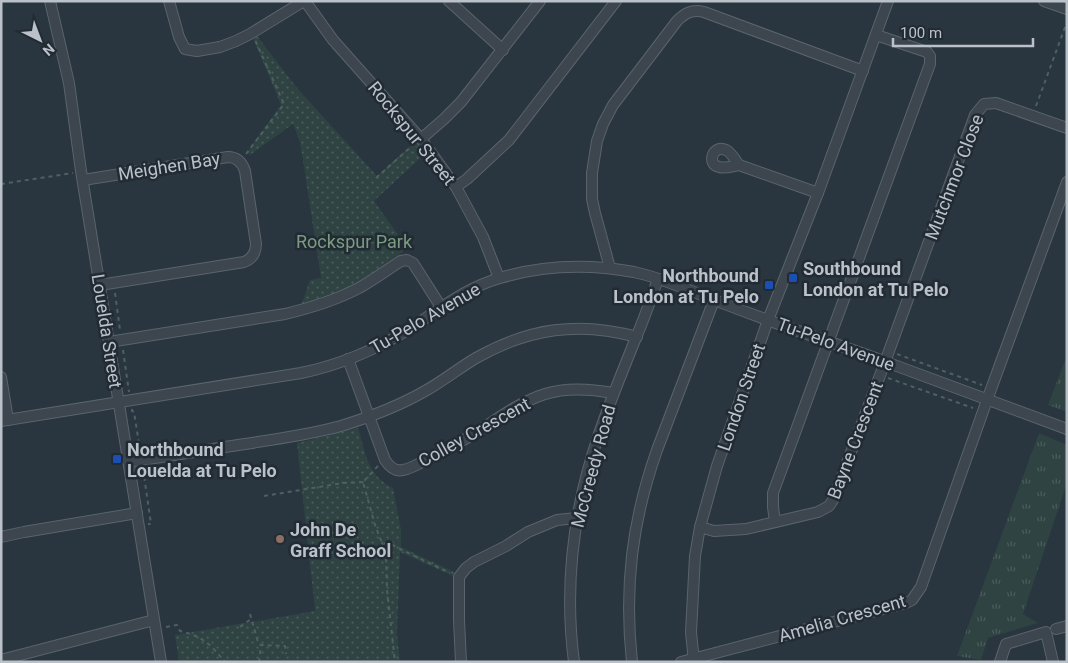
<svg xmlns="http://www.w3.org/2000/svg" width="1068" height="663" font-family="Roboto,sans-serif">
	<defs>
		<pattern id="grass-tufts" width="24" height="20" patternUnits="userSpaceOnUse" patternTransform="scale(1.25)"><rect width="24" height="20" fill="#2e4342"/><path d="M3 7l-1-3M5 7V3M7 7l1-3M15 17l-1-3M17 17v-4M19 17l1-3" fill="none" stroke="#4a5c5c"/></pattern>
		<pattern id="park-dots" width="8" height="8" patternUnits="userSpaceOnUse" patternTransform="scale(1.25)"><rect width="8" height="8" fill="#2e4342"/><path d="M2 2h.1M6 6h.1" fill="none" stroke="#4a5c5c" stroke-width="1.8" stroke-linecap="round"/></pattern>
	</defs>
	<rect width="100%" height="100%" fill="#29353f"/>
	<g fill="url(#grass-tufts)">
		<path d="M1067,355V412L1048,405Z"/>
		<path d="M1039,433L1067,445V483L1023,614L1038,623L988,638L981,660L957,656Z"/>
	</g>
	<g fill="url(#park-dots)">
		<path d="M257,36L297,88L377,176L417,140L427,152L374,201L407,247C379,277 339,294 301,306L310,280L321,278L302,154L299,139L293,124L250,155L247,152L281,105L253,38Z"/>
		<path d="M358,428C366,454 367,475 393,488L401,530V547L454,572L453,576L400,552L397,634L400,662H179L175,635L315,611L297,443Z"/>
	</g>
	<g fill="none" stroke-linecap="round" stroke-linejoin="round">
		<defs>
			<g id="minor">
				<path d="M50,1L69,83L81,171L161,662"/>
				<path d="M169,1L179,37L185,49L197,51L220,47L236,41L250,34L304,1"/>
				<path d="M305,1L333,40L421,139L456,187L483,237L499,278"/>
				<path d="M449,1L503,50"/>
				<path d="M1044,1L1067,9"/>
				<path d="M421,139L444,119L461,102L540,1"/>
				<path d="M739,165C733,166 725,169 719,167C706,164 713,144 726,150C732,153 735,160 739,165L818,193"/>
				<path d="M83,180L228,157C237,157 242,162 245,171L256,244C256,253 252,259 244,262L100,285"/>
				<path d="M456,187L467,179L509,140L616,1"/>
				<path d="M610,268L595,213L592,199V173L597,141L603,124L613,105L677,21C685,13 692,9 704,12L863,71"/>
				<path d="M109,342L285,314C310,308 336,300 359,288C373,280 387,270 401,261L407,260L413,263L441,307"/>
				<path d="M348,359L385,460C389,466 395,472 403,470C414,468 425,460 435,455C445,450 455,445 465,439C492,424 514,404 545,394C567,387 591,389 613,393"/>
				<path d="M1,377L8,420"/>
				<path d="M1,421L301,373C340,365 377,349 411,328C440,309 465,288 500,278C543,265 590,264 634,272C653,276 671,283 689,290C714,300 740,310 765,319C805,334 846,347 886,362C946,384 1006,407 1067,429"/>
				<path d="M128,462C170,456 211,449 252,443C282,438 312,434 341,426C370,417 399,406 425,391C443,381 459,368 476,358C529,328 579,321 637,337"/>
				<path d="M775,522L773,507V493L930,64V56L927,52L876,35"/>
				<path d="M700,527L714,531L746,529L818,512L829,506L833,500L885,362L975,115L984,104L996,103L1067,128"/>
				<path d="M1,537L24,532L137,513"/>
				<path d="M1056,629L1067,626"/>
				<path d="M1,660L154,620"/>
				<path d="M461,662L459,620V577L466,568L474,562L506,546L528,532L557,520L577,518"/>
				<path d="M574,662C564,585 574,507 599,434C610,401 624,368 637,335C645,317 651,298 658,279"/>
				<path d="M632,662C624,587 632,521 657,450L714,300"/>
				<path d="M681,662L906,603L912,600L921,587L987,400L1067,182"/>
				<path d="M694,662L691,632L695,556L700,527L717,466L768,320L818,193L888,1"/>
				<path d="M1000,662L1006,644L1046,632L1053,662"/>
			</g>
		</defs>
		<use href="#minor" stroke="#5b646c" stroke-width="12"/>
		<g stroke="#4e6061" stroke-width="2" stroke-dasharray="4 4" stroke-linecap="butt">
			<path d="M1036,106L1067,22"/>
			<path d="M246,154L284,104L255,40"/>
			<path d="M376,178L413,145"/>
			<path d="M1,184L73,173"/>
			<path d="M115,293L120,330"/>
			<path d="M123,350L129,392"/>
			<path d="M897,354L982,385"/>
			<path d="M888,378L973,408"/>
			<path d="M132,409V411L134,412L140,450"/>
			<path d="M378,466L363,482L375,525L382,543L391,544L400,549L450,573"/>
			<path d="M143,469L151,524H148"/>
			<path d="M264,496L343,483L363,482"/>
			<path d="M382,543L386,553L387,590L395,662"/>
			<path d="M250,614L258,642L261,645L285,646L286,654"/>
			<path d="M166,627L177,625L180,631C204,637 210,644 225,662"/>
			<path d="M240,627L251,619"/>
			<path d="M259,662L261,645"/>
		</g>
		<use href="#minor" stroke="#3d464f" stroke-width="10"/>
	</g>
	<g fill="#1a4fb4" stroke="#222b34" stroke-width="2">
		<rect x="788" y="273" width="10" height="10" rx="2.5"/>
		<rect x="764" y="280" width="10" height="10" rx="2.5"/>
		<rect x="112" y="454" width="10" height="10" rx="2.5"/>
	</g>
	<circle fill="#8d6e63" stroke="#222b34" stroke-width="2" cx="280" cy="539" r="5"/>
	<g text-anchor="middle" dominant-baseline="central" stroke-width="5" stroke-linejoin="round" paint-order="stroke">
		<g font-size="18" fill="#bac1c9" stroke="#222b34">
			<text transform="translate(412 133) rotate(51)">Rockspur Street</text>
			<text transform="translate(169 166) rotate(-9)">Meighen Bay</text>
			<text transform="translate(954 177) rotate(-69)">Mutchmor Close</text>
			<text transform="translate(425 318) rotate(-30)">Tu-Pelo Avenue</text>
			<text transform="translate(107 331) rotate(81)">Louelda Street</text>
			<text transform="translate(836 344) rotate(20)">Tu-Pelo Avenue</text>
			<text transform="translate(741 397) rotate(-71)">London Street</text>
			<text transform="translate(474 432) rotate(-29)">Colley Crescent</text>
			<text transform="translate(855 440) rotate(-69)">Bayne Crescent</text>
			<text transform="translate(593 466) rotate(-75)">McCreedy Road</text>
			<text transform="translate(842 618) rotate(-16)">Amelia Crescent</text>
		</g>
		<g font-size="18" fill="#7b9c80" stroke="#222b34">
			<text x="354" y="241">Rockspur Park</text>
		</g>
		<g font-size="18" font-weight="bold" fill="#bac1c9" stroke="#222b34" text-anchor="start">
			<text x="803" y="268">Southbound<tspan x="803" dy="21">London at Tu Pelo</tspan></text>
			<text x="759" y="275" text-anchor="end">Northbound<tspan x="759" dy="21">London at Tu Pelo</tspan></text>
			<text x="127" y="449">Northbound<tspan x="127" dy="21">Louelda at Tu Pelo</tspan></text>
			<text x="290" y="529">John De<tspan x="290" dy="21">Graff School</tspan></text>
		</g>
	</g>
	<rect width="1068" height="663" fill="none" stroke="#bac1c9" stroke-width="5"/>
	<g transform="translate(40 40) rotate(138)" stroke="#222b34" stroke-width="4" paint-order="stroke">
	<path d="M0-4L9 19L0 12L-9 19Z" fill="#bac1c9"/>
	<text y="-8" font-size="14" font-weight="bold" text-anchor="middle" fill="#bac1c9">N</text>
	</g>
	<path d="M893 38v8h140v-8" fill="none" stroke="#bac1c9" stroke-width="2.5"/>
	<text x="900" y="38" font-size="15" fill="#bac1c9" stroke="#222b34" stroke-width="4" paint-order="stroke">100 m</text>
</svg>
